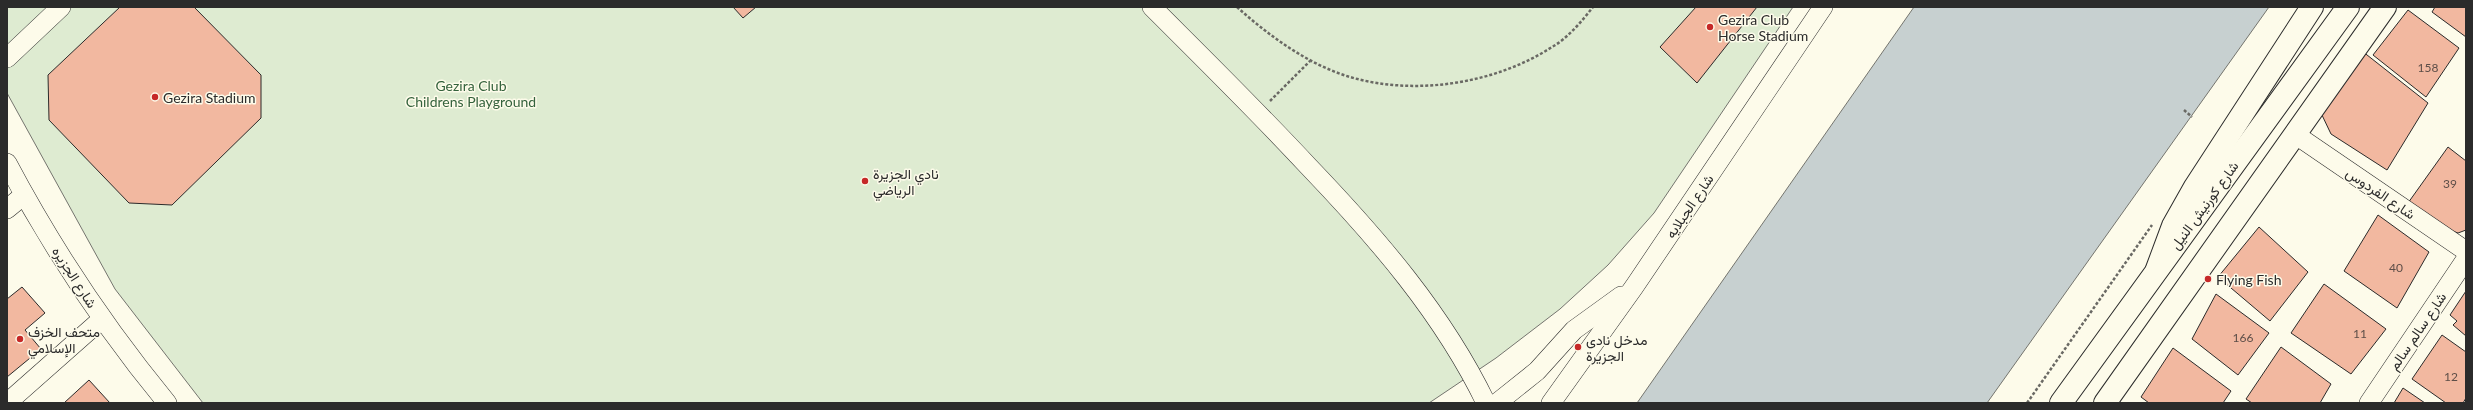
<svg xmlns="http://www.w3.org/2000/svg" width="2473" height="410" font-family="Lato,Vazirmatn,sans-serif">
	<rect width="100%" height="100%" fill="#fdfbea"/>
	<path fill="#deebd1" stroke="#74746e" d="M7,7H1793L1654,213L1608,265L1560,309L1496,358L1429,403H203L115,289L7,93Z"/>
	<path fill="#c7d0d0" stroke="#74746e" d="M1914,7H2269L1987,403H1637Z"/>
	<g fill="#f2b8a0" stroke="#2b2b2b">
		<path d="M120,7H194L261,75V118L172,205L129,203L49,120L48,75Z"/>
		<path d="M733,7H756L743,18Z"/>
		<path d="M1696,7H1757L1697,83L1660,47Z"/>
		<path d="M2435,7H2466V37L2432,12Z"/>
		<path d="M2408,10L2459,48L2426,97L2373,55Z"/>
		<path d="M2362,51L2428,103L2387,170L2331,134L2321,113Z"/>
		<path d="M2448,147L2466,161V230L2458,233L2441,227L2408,203Z"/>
		<path d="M2378,215L2429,252L2397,308L2344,271Z"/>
		<path d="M2259,227L2308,272L2270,321L2218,277Z"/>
		<path d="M2324,284L2386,329L2351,374L2291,333Z"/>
		<path d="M22,287L45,313L25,330L41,349L7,377V299Z"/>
		<path d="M2466,291V336L2453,325L2457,321L2450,315Z"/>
		<path d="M2216,294L2269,333L2238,375L2192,339Z"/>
		<path d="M2442,335L2466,352V398L2463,403H2446L2412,379Z"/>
		<path d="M2281,347L2331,384L2320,403H2252L2246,399Z"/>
		<path d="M2173,348L2231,391L2223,403H2149L2141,397Z"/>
		<path d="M89,380L110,403H64Z"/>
		<path d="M2403,388L2425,403H2394Z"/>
	</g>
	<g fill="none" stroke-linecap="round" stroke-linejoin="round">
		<defs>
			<g id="minor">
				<path d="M1152,7C1205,60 1258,112 1309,167C1377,238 1443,314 1486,403"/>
				<path d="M7,58L61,7"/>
				<path d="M2296,135L2466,251"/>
				<path d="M7,163C52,248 106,329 167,403"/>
				<path d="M7,209L24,195"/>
				<path d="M7,403L102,319"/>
				<path d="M1497,403L1537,371L1574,330L1621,296"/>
				<path d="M1551,403L1634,287L1823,7"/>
				<path d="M2369,403L2466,259"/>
			</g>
			<g id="major">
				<path d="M2061,403L2348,7"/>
				<path d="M2105,403L2385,7"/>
			</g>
			<path id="highway" d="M2157,269L2173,226L2195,187L2312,7"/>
		</defs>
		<use href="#minor" stroke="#2b2b2b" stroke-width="20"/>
		<use href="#major" stroke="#2b2b2b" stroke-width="24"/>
		<use href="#highway" stroke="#2b2b2b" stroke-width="24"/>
		<g stroke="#6a6964" stroke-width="2.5" stroke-dasharray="3 2" stroke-linecap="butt">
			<path d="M1237,7C1269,36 1309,65 1350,77C1415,96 1495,84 1552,47C1568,38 1582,21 1593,7"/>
			<path d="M1270,101L1310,61"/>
			<path d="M2184,110L2192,117"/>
			<path d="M2027,403L2152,225"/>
		</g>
		<use href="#minor" stroke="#fdfbea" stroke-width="19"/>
		<use href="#major" stroke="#fdfbea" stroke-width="22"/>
		<use href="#highway" stroke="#fdfbea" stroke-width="22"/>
	</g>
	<g fill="#c62828" stroke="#fdfbea" stroke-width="1.5">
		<circle cx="1710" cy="27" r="4"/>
		<circle cx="155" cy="97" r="4"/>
		<circle cx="865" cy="181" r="4"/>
		<circle cx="2208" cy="279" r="4"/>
		<circle cx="20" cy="339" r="4"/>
		<circle cx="1578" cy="347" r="4"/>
	</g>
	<g text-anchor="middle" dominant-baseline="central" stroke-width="3" stroke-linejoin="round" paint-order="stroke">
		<g font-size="12" fill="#5d4e48">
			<text x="2428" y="67">158</text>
			<text x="2450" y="183">39</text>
			<text x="2396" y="267">40</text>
			<text x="2360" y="333">11</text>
			<text x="2243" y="337">166</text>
			<text x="2451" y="376">12</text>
		</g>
		<g font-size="14" fill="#2b2b2b" stroke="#fdfbea" text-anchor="start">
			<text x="1718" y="19">Gezira Club<tspan x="1718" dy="16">Horse Stadium</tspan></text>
			<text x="163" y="97">Gezira Stadium</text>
			<text x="873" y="173">نادي الجزيرة<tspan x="873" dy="16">الرياضي</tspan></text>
			<text x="2216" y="279">Flying Fish</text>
			<text x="28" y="331">متحف الخزف<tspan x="28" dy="16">الإسلامي</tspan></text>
			<text x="1586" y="339">مدخل نادى<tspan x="1586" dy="16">الجزيرة</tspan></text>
		</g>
		<g font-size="14" fill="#34623c" stroke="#fdfbea">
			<text x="471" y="85">Gezira Club<tspan x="471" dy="16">Childrens Playground</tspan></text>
		</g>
		<g font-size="14" fill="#2b2b2b" stroke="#fdfbea">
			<text transform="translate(2381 193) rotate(34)">شارع الفردوس</text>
			<text transform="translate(2204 205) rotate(-54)">شارع كورنيش النيل</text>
			<text transform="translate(1689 206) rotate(-56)">شارع الجبلايه</text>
			<text transform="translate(75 277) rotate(57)">شارع الجزيره</text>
			<text transform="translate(2417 331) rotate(-56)">شارع سالم سالم</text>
		</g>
	</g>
	<rect width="2473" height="410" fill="none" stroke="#2b2b2b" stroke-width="16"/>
</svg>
